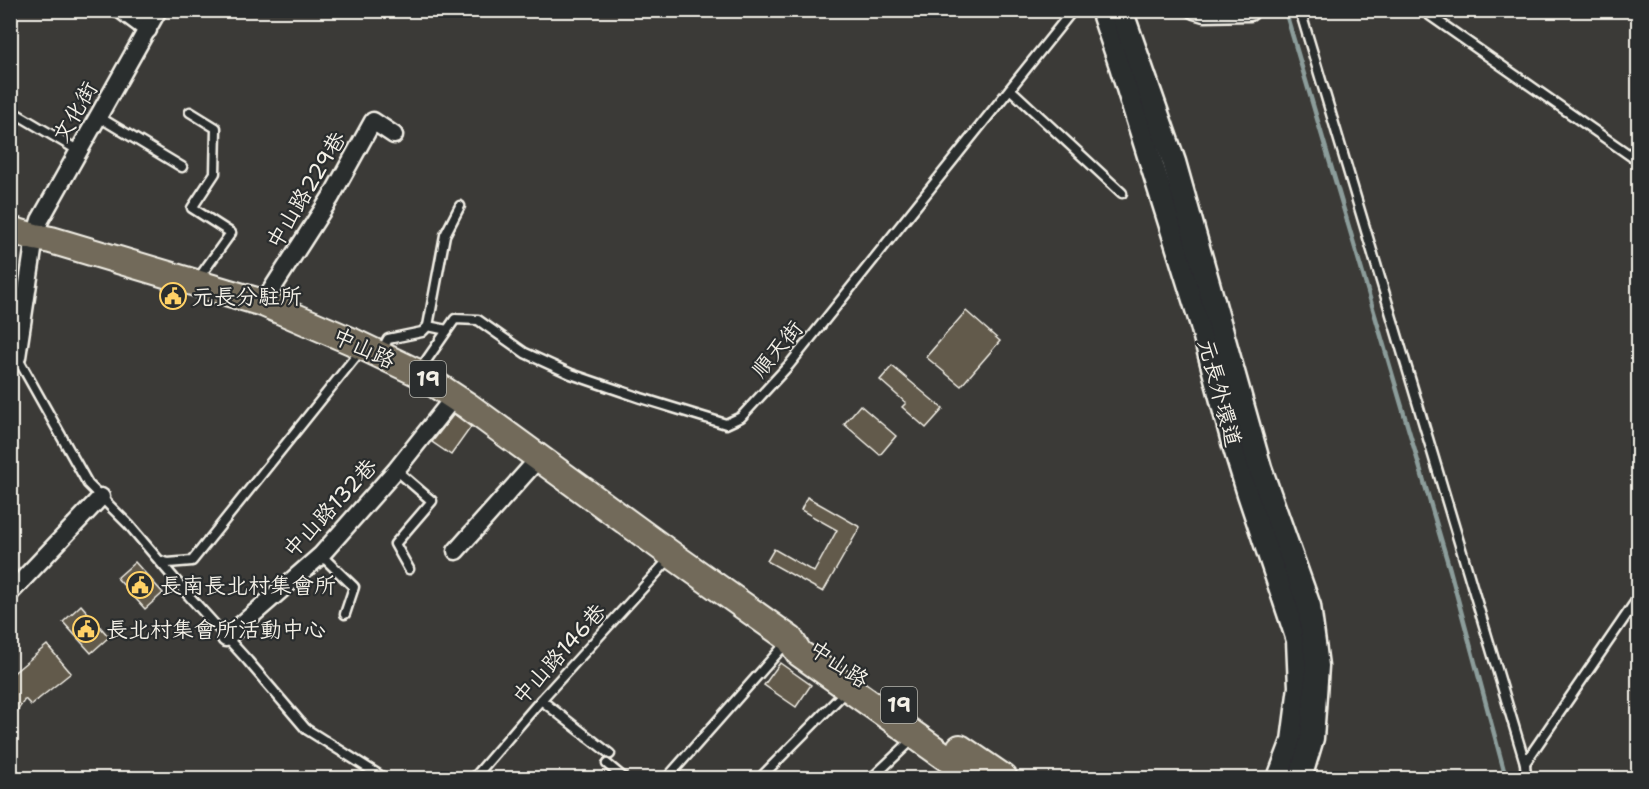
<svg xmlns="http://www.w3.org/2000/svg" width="1649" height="789" font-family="'Shantell Sans','LXGW WenKai TC',sans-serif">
	<rect width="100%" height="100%" fill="#3b3a37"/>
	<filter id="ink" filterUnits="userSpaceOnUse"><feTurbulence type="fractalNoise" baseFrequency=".0167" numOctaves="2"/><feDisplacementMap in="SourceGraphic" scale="12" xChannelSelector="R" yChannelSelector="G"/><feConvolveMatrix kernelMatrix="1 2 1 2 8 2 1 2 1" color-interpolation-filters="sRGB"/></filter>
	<g filter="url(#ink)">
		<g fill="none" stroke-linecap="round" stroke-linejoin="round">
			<path stroke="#8c9d9b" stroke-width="4.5" d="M1285,10L1450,570L1506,778"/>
		</g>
		<g fill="#625a4b" stroke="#f4f1e8" stroke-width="1.5">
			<path d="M966,311L1000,341L961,386L926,357Z"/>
			<path d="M892,366L943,409L926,428L902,407L906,403L880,380Z"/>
			<path d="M860,405L896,436L880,455L844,424Z"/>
			<path d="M454,414L471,427L451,455L432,442Z"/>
			<path d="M807,497L860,527L823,592L767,561L774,549L814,572L837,530L801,510Z"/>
			<path d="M135,562L163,593L145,609L117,578Z"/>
			<path d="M81,605L109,637L91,653L63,622Z"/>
			<path d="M47,645L71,673L31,705L25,699L10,722V676Z"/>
			<path d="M780,663L811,685L796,707L764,685Z"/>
		</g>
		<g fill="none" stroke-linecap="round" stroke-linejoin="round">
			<defs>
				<g id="lane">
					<path d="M1300,10L1525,763L1526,778"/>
					<path d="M1422,10L1638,161"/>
					<path d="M1010,89L1122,193"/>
					<path d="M10,110L79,151"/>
					<path d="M190,112L216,128L215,173L192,208L231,233L198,279"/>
					<path d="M99,117L182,167"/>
					<path d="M428,326L445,235L460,206"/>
					<path d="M381,352L388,339L422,332L428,326L447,330"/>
					<path d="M17,357L88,484L129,525L189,596L248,661L306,729L384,778"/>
					<path d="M419,371L455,319L478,320L525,353L571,374L641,398L726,424L741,417L789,365L1073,10"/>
					<path d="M396,470L432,501L395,544L409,569"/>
					<path d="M321,555L354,587L345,614"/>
					<path d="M160,561L168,563L192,561L361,350"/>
					<path d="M541,700L610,754"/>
					<path d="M1525,763L1638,598"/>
					<path d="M607,764L624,778"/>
					<path d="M474,778L541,700L671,557"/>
					<path d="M667,778L788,641"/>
					<path d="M760,778L846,691"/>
					<path d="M872,778L913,739"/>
				</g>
				<g id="street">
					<path d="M121,10L148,30"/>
					<path d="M1194,10L1204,13L1250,12"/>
					<path d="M263,303L331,197L373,121L394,135"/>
					<path d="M10,365L17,357L35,237L40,220L158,10"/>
					<path d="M456,551L539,458"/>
					<path d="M10,593L101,497"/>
					<path d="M226,638L321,555L396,470L454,397"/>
				</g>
				<g id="secondary">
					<path d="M1102,10L1121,66L1201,322L1233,442L1249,494L1298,640L1300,687L1293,741L1279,778"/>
					<path d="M1121,10L1174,162L1260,468L1309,606L1317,666L1312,738L1300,778"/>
				</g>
				<g id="primary">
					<path d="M10,230L35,237L51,240L263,303L351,341L418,373L468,406L672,555L790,639L799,653L975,778"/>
					<path d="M960,748L1004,778"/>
				</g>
			</defs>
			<use href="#lane" stroke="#f4f1e8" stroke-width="13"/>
			<use href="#street" stroke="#f4f1e8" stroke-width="21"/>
			<use href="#secondary" stroke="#f4f1e8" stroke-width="27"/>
			<use href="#primary" stroke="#f4f1e8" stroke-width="30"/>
			<use href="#lane" stroke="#2a2d2e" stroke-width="8"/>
			<use href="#street" stroke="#2a2d2e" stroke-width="16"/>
			<use href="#secondary" stroke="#2a2d2e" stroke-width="22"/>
			<use href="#primary" stroke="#726b5a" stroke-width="26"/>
		</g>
	</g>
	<defs>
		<symbol id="civic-ring" viewBox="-11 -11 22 22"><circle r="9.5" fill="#2a2d2e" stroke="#ffd166" stroke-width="1.5"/><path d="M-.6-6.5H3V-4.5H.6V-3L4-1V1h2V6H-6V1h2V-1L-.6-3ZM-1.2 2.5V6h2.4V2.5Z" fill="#ffd166"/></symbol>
	</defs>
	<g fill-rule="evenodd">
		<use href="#civic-ring" x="158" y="281" width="30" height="30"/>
		<use href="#civic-ring" x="125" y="570" width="30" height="30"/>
		<use href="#civic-ring" x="71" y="614" width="30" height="30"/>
	</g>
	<g text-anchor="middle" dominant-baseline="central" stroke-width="4.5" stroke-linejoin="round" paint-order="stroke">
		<g fill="#2a2d2e" stroke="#b7b6b0" stroke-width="1.5">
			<rect x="410" y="361" width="36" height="36" rx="4.5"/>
			<rect x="881" y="687" width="36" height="36" rx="4.5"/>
		</g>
		<g font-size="21" font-weight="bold" fill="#f4f1e8">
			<text x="428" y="379">19</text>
			<text x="899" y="705">19</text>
		</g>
		<g font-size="22" fill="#f4f1e8" stroke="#2a2d2e">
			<text transform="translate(75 112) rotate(-60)">文化街</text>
			<text transform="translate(306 190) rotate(-59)">中山路229巷</text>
			<text transform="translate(364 348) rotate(25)">中山路</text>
			<text transform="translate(777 349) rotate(-50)">順天街</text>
			<text transform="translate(1220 393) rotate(75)">元長外環道</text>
			<text transform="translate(330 508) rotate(-47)">中山路132巷</text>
			<text transform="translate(559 654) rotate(-48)">中山路146巷</text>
			<text transform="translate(839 664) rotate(34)">中山路</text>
		</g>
		<g font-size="22" fill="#f4f1e8" stroke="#2a2d2e" text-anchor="start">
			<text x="192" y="296">元長分駐所</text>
			<text x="160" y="585">長南長北村集會所</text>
			<text x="106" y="629">長北村集會所活動中心</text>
		</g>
	</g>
	<rect width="1649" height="789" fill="none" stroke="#2a2d2e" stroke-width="36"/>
	<rect x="18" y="18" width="1613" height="753" fill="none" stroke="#f4f1e8" stroke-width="2" filter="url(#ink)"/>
</svg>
